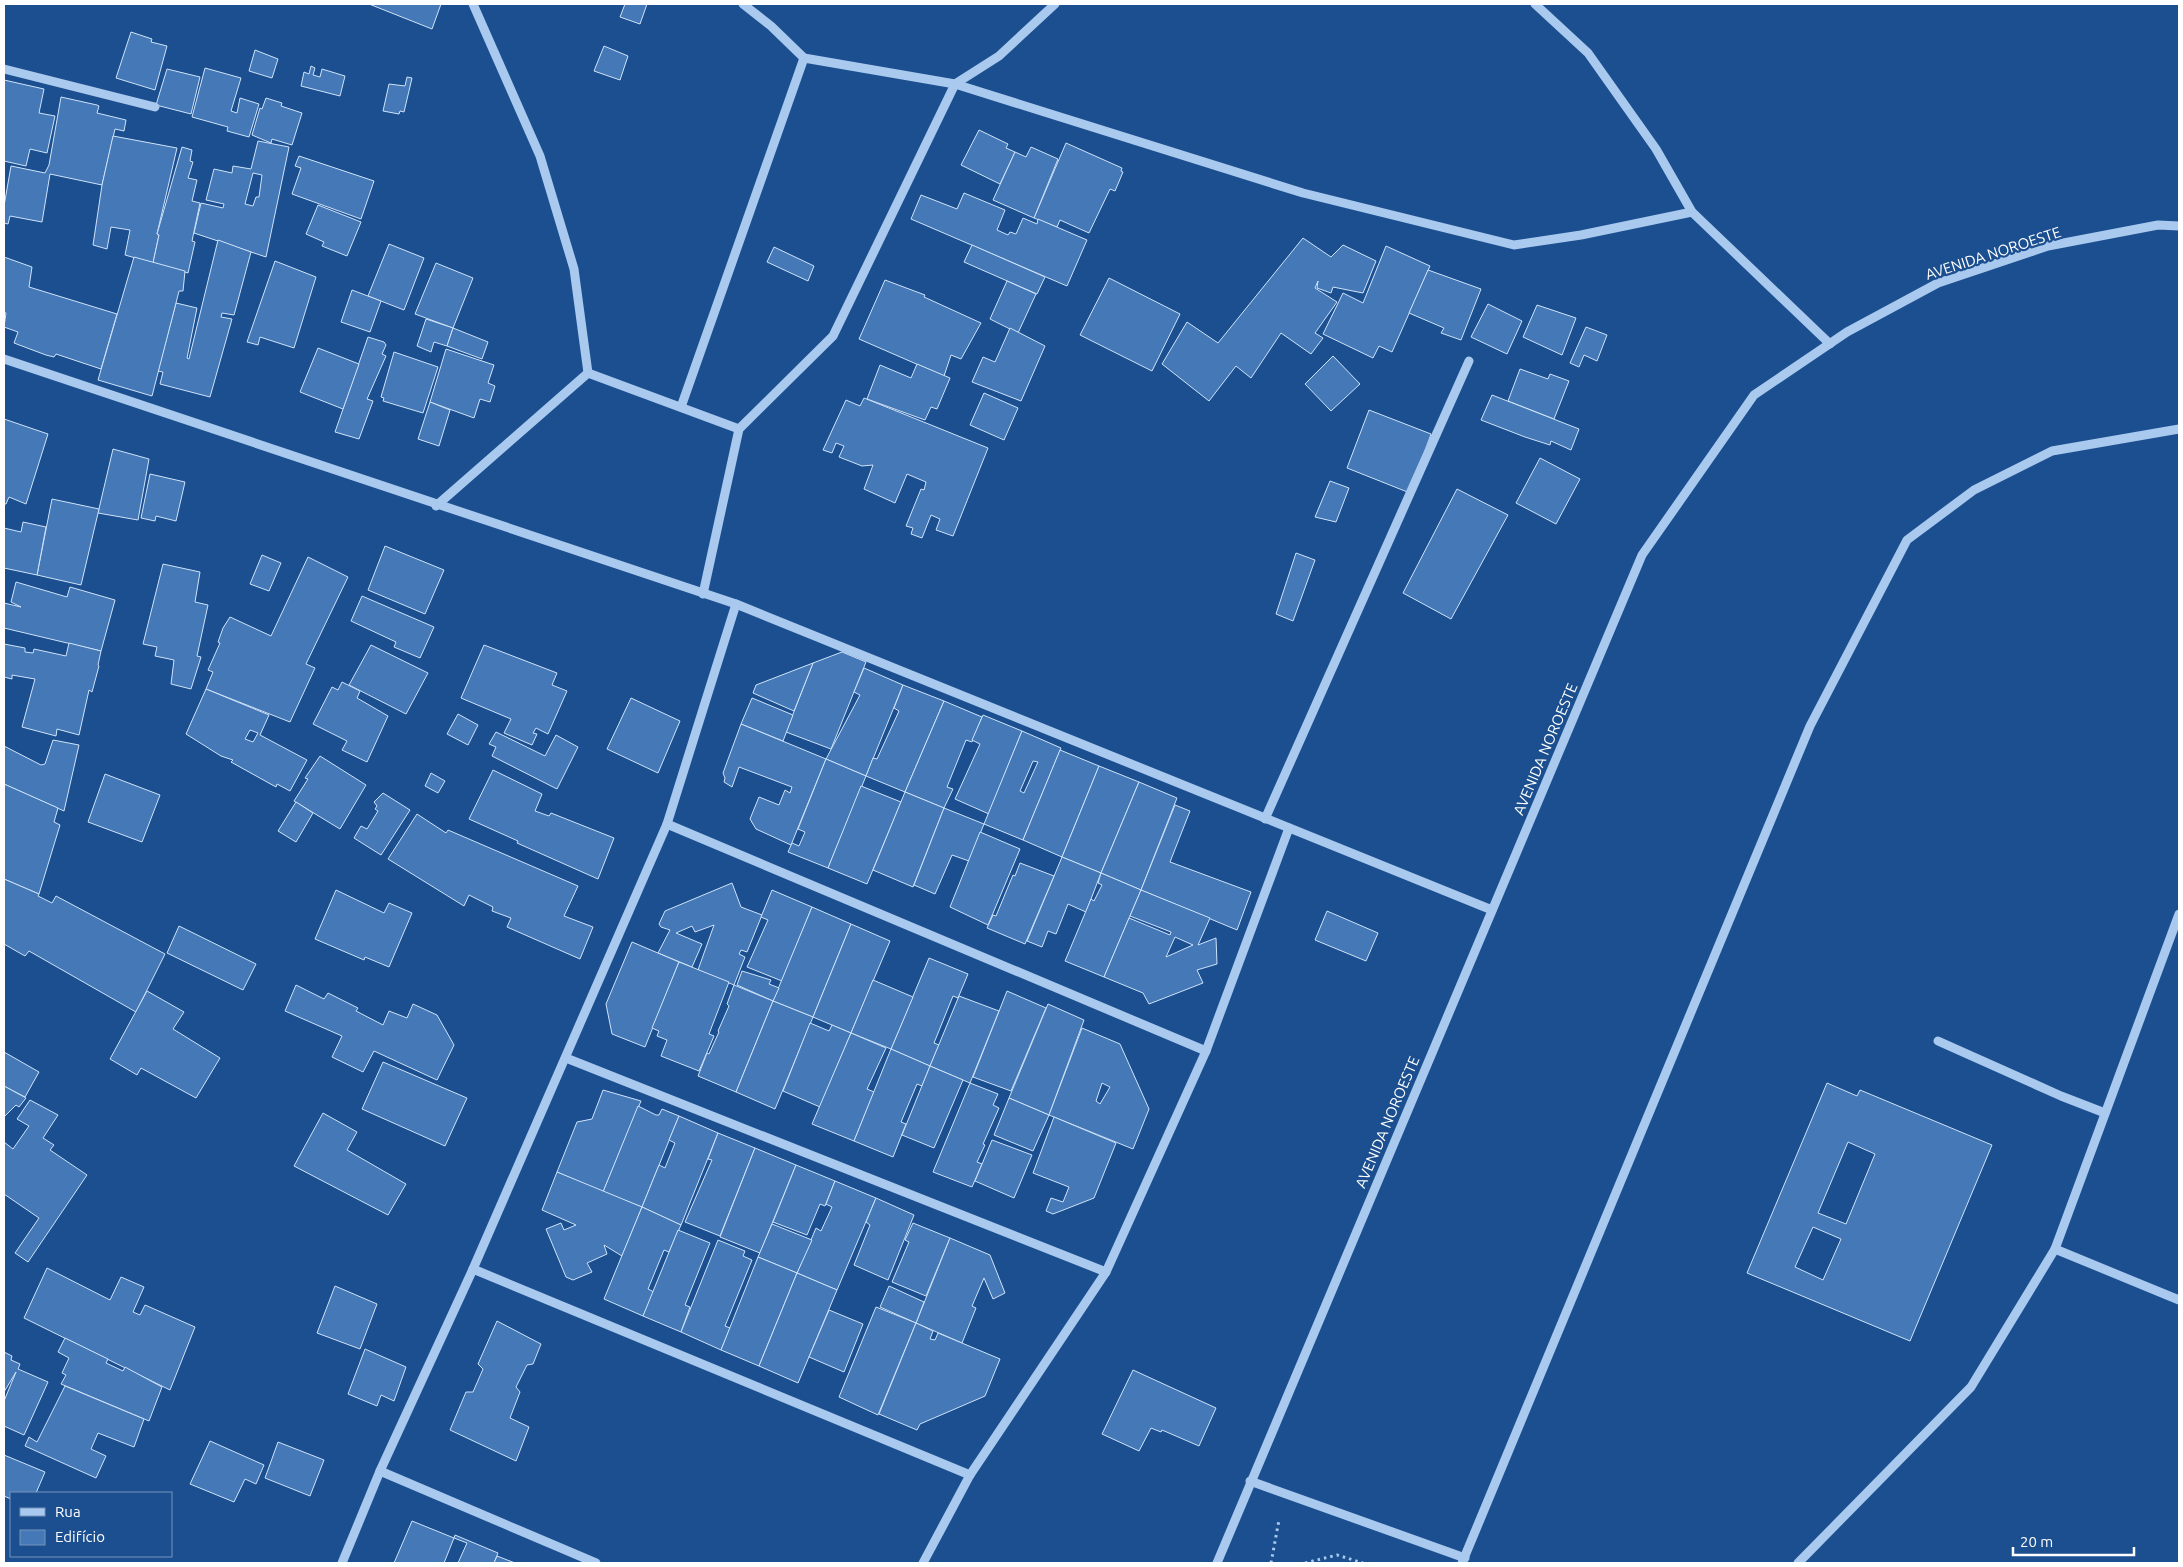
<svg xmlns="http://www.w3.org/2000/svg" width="2183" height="1567" font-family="Ubuntu,sans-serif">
	<rect width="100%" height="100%" fill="#1b4f8f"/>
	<g fill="#4478b7" stroke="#cfe3fa" fill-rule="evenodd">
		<path d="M369,4H441L432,29Z"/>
		<path d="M625,4H647L640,24L620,17Z"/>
		<path d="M131,32L152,39L151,42L167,46L155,90L116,78Z"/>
		<path d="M604,46L628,56L620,80L594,71Z"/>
		<path d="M255,50L278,59L272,78L249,71Z"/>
		<path d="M311,66L315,68L313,75L320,77L322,69L345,76L340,96L301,86L304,72L309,74Z"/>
		<path d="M205,68L241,78L231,111L237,113L240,98L259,104L249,137L227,131L228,127L192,117Z"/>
		<path d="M167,69L200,77L191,114L156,105Z"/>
		<path d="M407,77L412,78L404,112L400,111L399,114L383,111L389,84L405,86Z"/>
		<path d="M4,80L44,89L39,113L55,116L47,153L30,149L26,166L4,161Z"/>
		<path d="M61,97L97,105L99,106L97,113L126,120L124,131L115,129L102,185L50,174L42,222L10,216L8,224L4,223V206L11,166L45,173L49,165Z"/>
		<path d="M266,98L282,103L281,106L302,113L292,145L272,139L271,143L252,135L260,108L262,109Z"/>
		<path d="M979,130L1008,144L1006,148L1015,152L1000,184L961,165Z"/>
		<path d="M113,136L177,148L157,234L159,235L153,263L125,255L130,230L111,227L107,249L93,245L102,185Z"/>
		<path d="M258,141L289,147L266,257L194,233L201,203L223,208L224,204L206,200L214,169L232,173L233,166L251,169ZM253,173L262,175L259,197H256L253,206L245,204Z"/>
		<path d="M1066,143L1122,168L1121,171L1123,172L1115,191L1110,189L1089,233L1060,220L1057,227L1034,218Z"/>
		<path d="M182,147L192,150L190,161L193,162L188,178L197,180L192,201L200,203L192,241L195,242L188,273L153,263L159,235L157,234Z"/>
		<path d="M1031,147L1058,159L1034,218L993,200L1015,152L1026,157Z"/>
		<path d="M299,156L374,181L361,219L292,194L301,168L295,166Z"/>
		<path d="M964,193L1005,210L997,230L1008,235L1010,232L1016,234L1023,218L1037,224L1038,219L1087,240L1067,286L911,219L921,195L957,209Z"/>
		<path d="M318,205L361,222L347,256L322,246L324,242L306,234Z"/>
		<path d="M1303,238L1331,257L1343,245L1376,261L1363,293L1333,287L1331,293L1317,288L1318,281L1315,288L1337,302L1315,333L1323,338L1311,354L1281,333L1251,378L1236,366L1209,401L1162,364L1187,322L1218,343Z"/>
		<path d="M218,240L251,252L234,315L222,313L221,317L232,319L210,397L160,384L163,372L158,371L176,303L197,308L187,358L189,359Z"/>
		<path d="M389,244L424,258L404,310L368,296Z"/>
		<path d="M972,245L1045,277L1037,294L964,262Z"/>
		<path d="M1386,246L1430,266L1392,352L1379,346L1373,358L1323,334L1343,293L1363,303Z"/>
		<path d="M774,247L814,266L808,281L767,262Z"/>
		<path d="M4,257L32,267L29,287L117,314L101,369L56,354L54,357L46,355L14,343L18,332L4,327L6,313L4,312Z"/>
		<path d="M134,257L185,271L183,291H179L176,303L152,396L98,380Z"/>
		<path d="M275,261L316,277L294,348L260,337L258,345L247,342Z"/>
		<path d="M436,263L473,278L453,328L415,314Z"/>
		<path d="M1428,270L1481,289L1461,340L1441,333L1444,328L1409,313Z"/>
		<path d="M1109,278L1180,314L1152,371L1080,335Z"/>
		<path d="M885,280L925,295L924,297L981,323L961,359L951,355L944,376L859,339Z"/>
		<path d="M1007,281L1036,294L1018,333L990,319Z"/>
		<path d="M352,290L381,301L370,332L341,322Z"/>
		<path d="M1488,304L1522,321L1507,354L1471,337Z"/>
		<path d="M1537,305L1576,318L1562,355L1523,337Z"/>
		<path d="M426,319L453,328L447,346L434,342L431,352L417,346Z"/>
		<path d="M1586,327L1607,335L1597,361L1584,355L1579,367L1570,363Z"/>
		<path d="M453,328L488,342L482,359L447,346Z"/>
		<path d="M1010,328L1045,346L1021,401L972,382L983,357L995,362Z"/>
		<path d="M368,337L384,342L386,345L382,354L386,356L367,399L373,401L359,439L335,432Z"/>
		<path d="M318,348L359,364L343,409L300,392Z"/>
		<path d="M446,349L494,365L488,383L495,386L490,402L480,399L474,418L430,402Z"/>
		<path d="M394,352L438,367L423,413L383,401L384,398L381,397Z"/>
		<path d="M1333,356L1360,384L1331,411L1305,384Z"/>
		<path d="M917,364L950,378L937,409L931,407L925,420L867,399L880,365L911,378Z"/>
		<path d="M1520,369L1548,379L1550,374L1569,381L1554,419L1508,401Z"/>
		<path d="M984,393L1018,408L1004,440L970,425Z"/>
		<path d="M1492,395L1579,429L1571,450L1551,441L1550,445L1525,437L1481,420Z"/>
		<path d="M864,398L988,448L953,536L936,530L940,519L931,515L922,538L911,534L913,528L906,526L921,489L924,490L926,482L907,474L895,503L864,489L873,465L862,466L839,457L844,446L836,443L832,453L823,450L846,400L860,406Z"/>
		<path d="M430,402L450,410L439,446L418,439Z"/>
		<path d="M1369,410L1431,434L1410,493L1347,468Z"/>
		<path d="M4,419L48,434L26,504L9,497L6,504H4Z"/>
		<path d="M113,449L149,459L138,520L98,513Z"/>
		<path d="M1540,458L1580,479L1556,524L1516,503Z"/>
		<path d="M150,474L185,482L176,521L156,516L155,521L141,518Z"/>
		<path d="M1330,481L1349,488L1336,522L1315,517Z"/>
		<path d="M1457,489L1508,515L1451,619L1403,593Z"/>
		<path d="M52,499L99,509L81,585L37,575Z"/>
		<path d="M23,522L46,527L37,575L4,568V528L21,532Z"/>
		<path d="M385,546L444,570L425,614L368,590Z"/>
		<path d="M1296,553L1315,560L1293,621L1276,614Z"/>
		<path d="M262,555L281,563L269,591L250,584Z"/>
		<path d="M308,557L348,577L306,664L315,668L290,722L206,689L213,672L208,670L220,643L218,642L223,628L230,617L271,636Z"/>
		<path d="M163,564L200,572L195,602L208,605L197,656L201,657L191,689L171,684L174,660L155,656L157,647L143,644Z"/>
		<path d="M16,582L67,597L70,587L115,600L101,651L4,628V603L21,607L11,602Z"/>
		<path d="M362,596L434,627L420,658L394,647L396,642L351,621Z"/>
		<path d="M69,643L101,651L98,665L99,666L92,692L89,690L79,735L57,729L56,736L22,727L35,679L12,675V679L4,677V644L25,648V652L33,653L34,649L66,656Z"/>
		<path d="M371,645L428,673L406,714L349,685Z"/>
		<path d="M484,645L557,673L552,685L567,691L548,734L536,728L533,733L537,734L532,745L504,733L511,719L461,698Z"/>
		<path d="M842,652L866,662L831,749L786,732L813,663Z"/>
		<path d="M813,663L794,711L753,693L756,685Z"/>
		<path d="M864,668L903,685L866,776L826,759L860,695L854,692Z"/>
		<path d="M342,682L360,691L357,698L388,716L367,762L342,750L347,741L313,724L332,687L338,690Z"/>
		<path d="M903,685L944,701L905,792L866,776L873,758L877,759L899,711L894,708Z"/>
		<path d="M206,689L269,715L260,735L307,760L290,791L277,784L276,787L231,762L233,760L221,756L186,734ZM250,730L258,733L253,742L245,739Z"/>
		<path d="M631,698L680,721L658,773L607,749Z"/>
		<path d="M752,698L793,715L783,741L741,724Z"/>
		<path d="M944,701L982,717L972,742L966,740L947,787L953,789L944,808L905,792Z"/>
		<path d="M458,714L478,725L468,745L447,734Z"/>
		<path d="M983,715L1022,731L989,814L955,799L980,744L972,740Z"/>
		<path d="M741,724L826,759L791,845L756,829L750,819L759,797L779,805L785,790L790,793L792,787L739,767L732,787L724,782L725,778L723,773Z"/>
		<path d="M1022,731L1061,748L1023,840L984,824ZM1033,761L1038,762L1024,793L1020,791Z"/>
		<path d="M496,732L545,756L556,735L578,747L557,789L492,756L496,747L489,744Z"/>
		<path d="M53,740L79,745L64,811L4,784V746L41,765L45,764Z"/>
		<path d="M1060,750L1099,766L1062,857L1023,840Z"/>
		<path d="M320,756L366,785L340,829L294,801L308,779L305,778Z"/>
		<path d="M826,759L866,776L828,868L788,852L792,843L799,846L805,832L798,829Z"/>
		<path d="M1099,766L1139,782L1101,873L1062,857Z"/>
		<path d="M493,770L542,794L535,811L549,816L551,813L614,838L598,879L517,843L518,841L469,819Z"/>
		<path d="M431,773L445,781L438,793L425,786Z"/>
		<path d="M105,774L160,795L142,842L88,822Z"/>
		<path d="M1139,782L1177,798L1141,890L1101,873Z"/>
		<path d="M4,784L58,808L54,822L60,825L39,894L4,879Z"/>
		<path d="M861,786L901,802L867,884L828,868Z"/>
		<path d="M905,792L944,808L913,887L873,870Z"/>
		<path d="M383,793L410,810L381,855L354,838L361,826L367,829L378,811L375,809L377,806L374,802Z"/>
		<path d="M296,802L313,813L296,842L278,831Z"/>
		<path d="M1175,805L1190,811L1170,862L1251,892L1237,930L1141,890Z"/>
		<path d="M944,808L984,824L969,861L952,855L935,894L914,885Z"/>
		<path d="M417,814L446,833L448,830L578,886L564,916L593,927L580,959L507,927L511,918L492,911L493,907L469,895L464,906L388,859Z"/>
		<path d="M980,832L1020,849L988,925L950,907Z"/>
		<path d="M1062,857L1101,873L1086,912L1068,904L1056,934L1048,931L1042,947L1027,941Z"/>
		<path d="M1020,863L1054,876L1025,944L987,928L993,915L996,916L1013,875L1015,876Z"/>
		<path d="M1101,873L1141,890L1104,977L1065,961L1091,899L1094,901L1102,885L1098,883Z"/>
		<path d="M4,879L39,894L38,896L52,903L56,896L165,954L136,1012L29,951L25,956L4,944Z"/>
		<path d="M732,883L741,907L762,915L747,952L741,950L739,954L745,957L734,985L698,970L714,925L695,932L692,926L676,933L702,944L692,967L658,953L670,930L661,927L659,924L665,911Z"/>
		<path d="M336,890L384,913L389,903L412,913L389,967L365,957L364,960L315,939Z"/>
		<path d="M772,890L812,907L782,981L747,967L768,920L761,917Z"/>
		<path d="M1141,890L1210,918L1198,945L1216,938L1217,964L1197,970L1203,983L1149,1004L1143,993L1104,977L1129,918L1170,935L1171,932L1130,916ZM1175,937L1193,945L1166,957Z"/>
		<path d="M812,907L851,924L813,1017L773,1001Z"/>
		<path d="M1327,911L1378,933L1366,961L1315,940Z"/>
		<path d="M851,924L890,941L851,1033L813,1017Z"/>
		<path d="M179,926L256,964L243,990L167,953Z"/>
		<path d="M632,942L679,962L645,1047L612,1034L606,1004Z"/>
		<path d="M929,958L968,974L958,998L953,996L934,1043L939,1045L930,1066L891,1049Z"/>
		<path d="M679,962L729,982L709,1034L714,1036L699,1071L661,1056L667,1040L657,1036L659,1031L652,1028Z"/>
		<path d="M742,971L771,980L769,984L779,988L773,1001L737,985Z"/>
		<path d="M873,980L913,997L891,1049L851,1033Z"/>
		<path d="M296,985L324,999L328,993L358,1008L356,1011L383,1025L389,1011L407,1018L413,1004L437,1015L454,1045L437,1080L374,1051L363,1072L332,1057L342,1036L285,1011Z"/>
		<path d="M734,985L773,1001L736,1092L698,1076L707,1053L709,1054L719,1032L718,1031L729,1006L727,1004Z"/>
		<path d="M147,991L184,1012L173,1029L220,1058L196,1098L141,1068L137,1075L110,1059Z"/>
		<path d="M1007,991L1046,1008L1011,1091L973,1077Z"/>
		<path d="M959,996L999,1011L970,1083L930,1066Z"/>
		<path d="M773,1001L813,1017L775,1109L736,1092Z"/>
		<path d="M1048,1004L1084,1020L1049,1115L1009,1098Z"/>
		<path d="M810,1023L829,1031L832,1025L851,1033L820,1107L783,1091Z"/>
		<path d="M1082,1028L1120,1044L1149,1109L1133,1149L1049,1115ZM1102,1083L1110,1087L1100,1104L1096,1101Z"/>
		<path d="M851,1033L886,1048L867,1089L874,1092L854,1141L812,1124Z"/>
		<path d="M891,1049L930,1066L922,1086L917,1084L901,1122L906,1124L893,1157L854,1141Z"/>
		<path d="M4,1052L39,1072L25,1097L4,1086Z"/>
		<path d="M383,1062L467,1098L445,1146L362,1109Z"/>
		<path d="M930,1066L963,1080L934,1148L902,1135Z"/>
		<path d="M970,1083L998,1094L993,1105L999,1108L983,1144L985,1145L977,1162L982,1164L972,1187L933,1172Z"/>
		<path d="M1827,1083L1857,1096L1860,1090L1992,1145L1910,1341L1747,1273ZM1848,1142L1875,1154L1846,1224L1818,1213ZM1813,1227L1841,1239L1823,1280L1795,1267Z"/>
		<path d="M4,1086L26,1098L19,1107L16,1105L4,1117Z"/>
		<path d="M603,1090L641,1101L603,1192L557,1172L577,1122L592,1119Z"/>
		<path d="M1009,1098L1049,1115L1033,1151L994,1135Z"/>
		<path d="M30,1100L58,1115L43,1138L54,1145L50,1150L87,1175L28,1262L15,1253L39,1218L4,1194V1142L13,1149L29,1126L17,1119Z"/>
		<path d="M638,1106L656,1115H659L662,1109L679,1116L642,1207L603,1192Z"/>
		<path d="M323,1113L357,1132L347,1150L406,1184L388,1215L294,1166Z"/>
		<path d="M679,1116L718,1133L681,1225L642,1207L659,1165L665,1168L675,1143L669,1140Z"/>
		<path d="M1054,1117L1116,1143L1094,1198L1053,1214L1046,1211L1051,1198L1063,1202L1069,1187L1033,1173Z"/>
		<path d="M718,1133L755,1148L720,1236L685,1222L712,1160L708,1159Z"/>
		<path d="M992,1140L1032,1155L1014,1198L975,1181Z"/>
		<path d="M755,1148L796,1165L760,1253L720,1237Z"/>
		<path d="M796,1165L835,1181L825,1206L820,1204L807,1235L773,1222Z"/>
		<path d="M557,1172L642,1207L622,1256L604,1245L607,1254L587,1263L592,1272L573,1280L566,1277L546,1229L561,1223L564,1230L576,1225L542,1210Z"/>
		<path d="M835,1181L876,1198L837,1290L797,1273L816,1228L821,1231L832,1207L826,1204Z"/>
		<path d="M876,1198L914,1215L888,1280L854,1265L870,1225L866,1222Z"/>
		<path d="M642,1207L681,1225L669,1252L664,1250L648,1289L654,1292L643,1316L604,1299Z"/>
		<path d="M913,1223L950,1238L926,1296L892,1282L909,1242L905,1240Z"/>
		<path d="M772,1224L812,1240L797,1273L758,1257Z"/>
		<path d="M678,1230L710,1243L685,1305L690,1307L681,1332L643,1316Z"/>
		<path d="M950,1238L990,1255L1005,1293L993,1299L984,1278L972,1306L976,1308L962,1343L916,1323Z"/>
		<path d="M718,1240L745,1251L743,1256L752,1260L725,1326L730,1328L721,1350L681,1332Z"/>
		<path d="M758,1257L797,1273L759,1366L721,1350Z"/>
		<path d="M47,1268L110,1300L121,1277L144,1287L133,1312L140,1315L145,1305L195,1327L170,1390L24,1318Z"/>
		<path d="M797,1273L837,1290L798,1383L759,1366Z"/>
		<path d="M335,1286L377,1304L360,1349L317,1333Z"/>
		<path d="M889,1286L924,1302L916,1323L880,1307Z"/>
		<path d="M876,1307L916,1323L878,1415L839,1397Z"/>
		<path d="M829,1310L863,1324L844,1372L809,1357Z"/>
		<path d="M497,1321L541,1344L533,1364L527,1365L516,1387L520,1392L510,1418L529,1427L516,1461L450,1430L466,1392H473L483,1369L478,1364Z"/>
		<path d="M916,1323L933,1331L930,1339L935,1340L938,1333L1000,1359L985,1396L920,1424L917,1430L879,1414Z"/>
		<path d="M65,1338L108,1359L106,1363L123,1371L125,1367L162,1387L149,1421L61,1384L66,1375L62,1373L69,1358L58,1352Z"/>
		<path d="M365,1349L406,1367L394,1401L381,1395L377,1406L348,1394Z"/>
		<path d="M4,1352L12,1356L11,1360L20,1364L18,1369L48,1382L24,1435L4,1426V1401L16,1372L4,1392Z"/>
		<path d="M1133,1370L1216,1408L1199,1446L1162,1430L1161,1432L1151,1428L1139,1451L1102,1434Z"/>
		<path d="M65,1386L144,1419L134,1447L98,1433L91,1449L106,1456L96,1478L25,1446L29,1437L37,1442Z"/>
		<path d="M210,1441L264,1465L256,1484L245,1479L234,1502L190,1484Z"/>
		<path d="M278,1442L324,1460L310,1496L265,1478Z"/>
		<path d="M4,1455L45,1472L36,1493H11V1499L4,1496Z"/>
		<path d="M412,1521L454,1538L444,1563H394Z"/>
		<path d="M455,1535L498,1553L494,1563H458L467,1543L454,1538Z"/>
		<path d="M497,1556L515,1563H494Z"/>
	</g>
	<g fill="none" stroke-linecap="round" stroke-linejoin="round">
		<g stroke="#a9c9ee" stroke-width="3" stroke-dasharray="2.5 4" stroke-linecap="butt">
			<path d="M1271,1563L1279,1520"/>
			<path d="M1305,1563L1337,1555L1363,1563"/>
		</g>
		<g stroke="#a9c9ee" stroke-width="9">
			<path d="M473,4L540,156L574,269L588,373"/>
			<path d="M743,4L771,26L804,58L955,84L1303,193L1514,245L1581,235L1692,212"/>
			<path d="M1535,4L1588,53L1656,149L1692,212L1830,344"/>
			<path d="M4,69L155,107"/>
			<path d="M4,359L736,604L1492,910"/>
			<path d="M681,407L804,58"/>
			<path d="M436,506L588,373L739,429"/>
			<path d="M703,594L739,429L833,336L955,84L999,56L1055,4"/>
			<path d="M1265,819L1469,361"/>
			<path d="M667,824L1206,1051"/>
			<path d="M1938,1041L2061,1096L2105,1113"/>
			<path d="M566,1058L1106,1272"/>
			<path d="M2055,1249L2179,1300"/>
			<path d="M473,1269L970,1475"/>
			<path d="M380,1471L596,1563"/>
			<path d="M1250,1481L1465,1558"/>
			<path d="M342,1563L380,1471L473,1269L667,824L736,604"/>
			<path d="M923,1563L970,1475L1106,1272L1206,1051L1289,828"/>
			<path d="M1217,1563L1642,555L1754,395L1847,332L1938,283L2048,246L2158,225L2179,226"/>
			<path d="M1462,1563L1810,726L1907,540L1974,490L2052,451L2179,429"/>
			<path d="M1798,1563L1971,1387L2055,1249L2179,914"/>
		</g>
	</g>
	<g text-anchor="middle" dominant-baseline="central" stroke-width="4.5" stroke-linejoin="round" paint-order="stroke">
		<g font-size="15" fill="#fff" stroke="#1b4f8f">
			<text transform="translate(1993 253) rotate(-18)">AVENIDA NOROESTE</text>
			<text transform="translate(1545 749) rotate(-67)">AVENIDA NOROESTE</text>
			<text transform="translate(1387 1122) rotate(-67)">AVENIDA NOROESTE</text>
		</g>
	</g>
	<rect width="2183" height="1567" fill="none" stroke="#ffffff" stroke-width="10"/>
	<rect x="10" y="1492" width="162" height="65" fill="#1b4f8f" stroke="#7695bc"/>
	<rect x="20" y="1508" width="25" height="8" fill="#a9c9ee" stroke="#7695bc"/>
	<text x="55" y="1517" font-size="15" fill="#ffffff">Rua</text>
	<rect x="20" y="1530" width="25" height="15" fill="#4478b7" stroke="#7695bc"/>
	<text x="55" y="1542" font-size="15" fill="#ffffff">Edifício</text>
	<path d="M2013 1547v8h121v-8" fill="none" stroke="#ffffff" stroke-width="2.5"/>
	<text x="2020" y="1547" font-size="15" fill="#ffffff" stroke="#1b4f8f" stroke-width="4" paint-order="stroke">20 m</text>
</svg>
